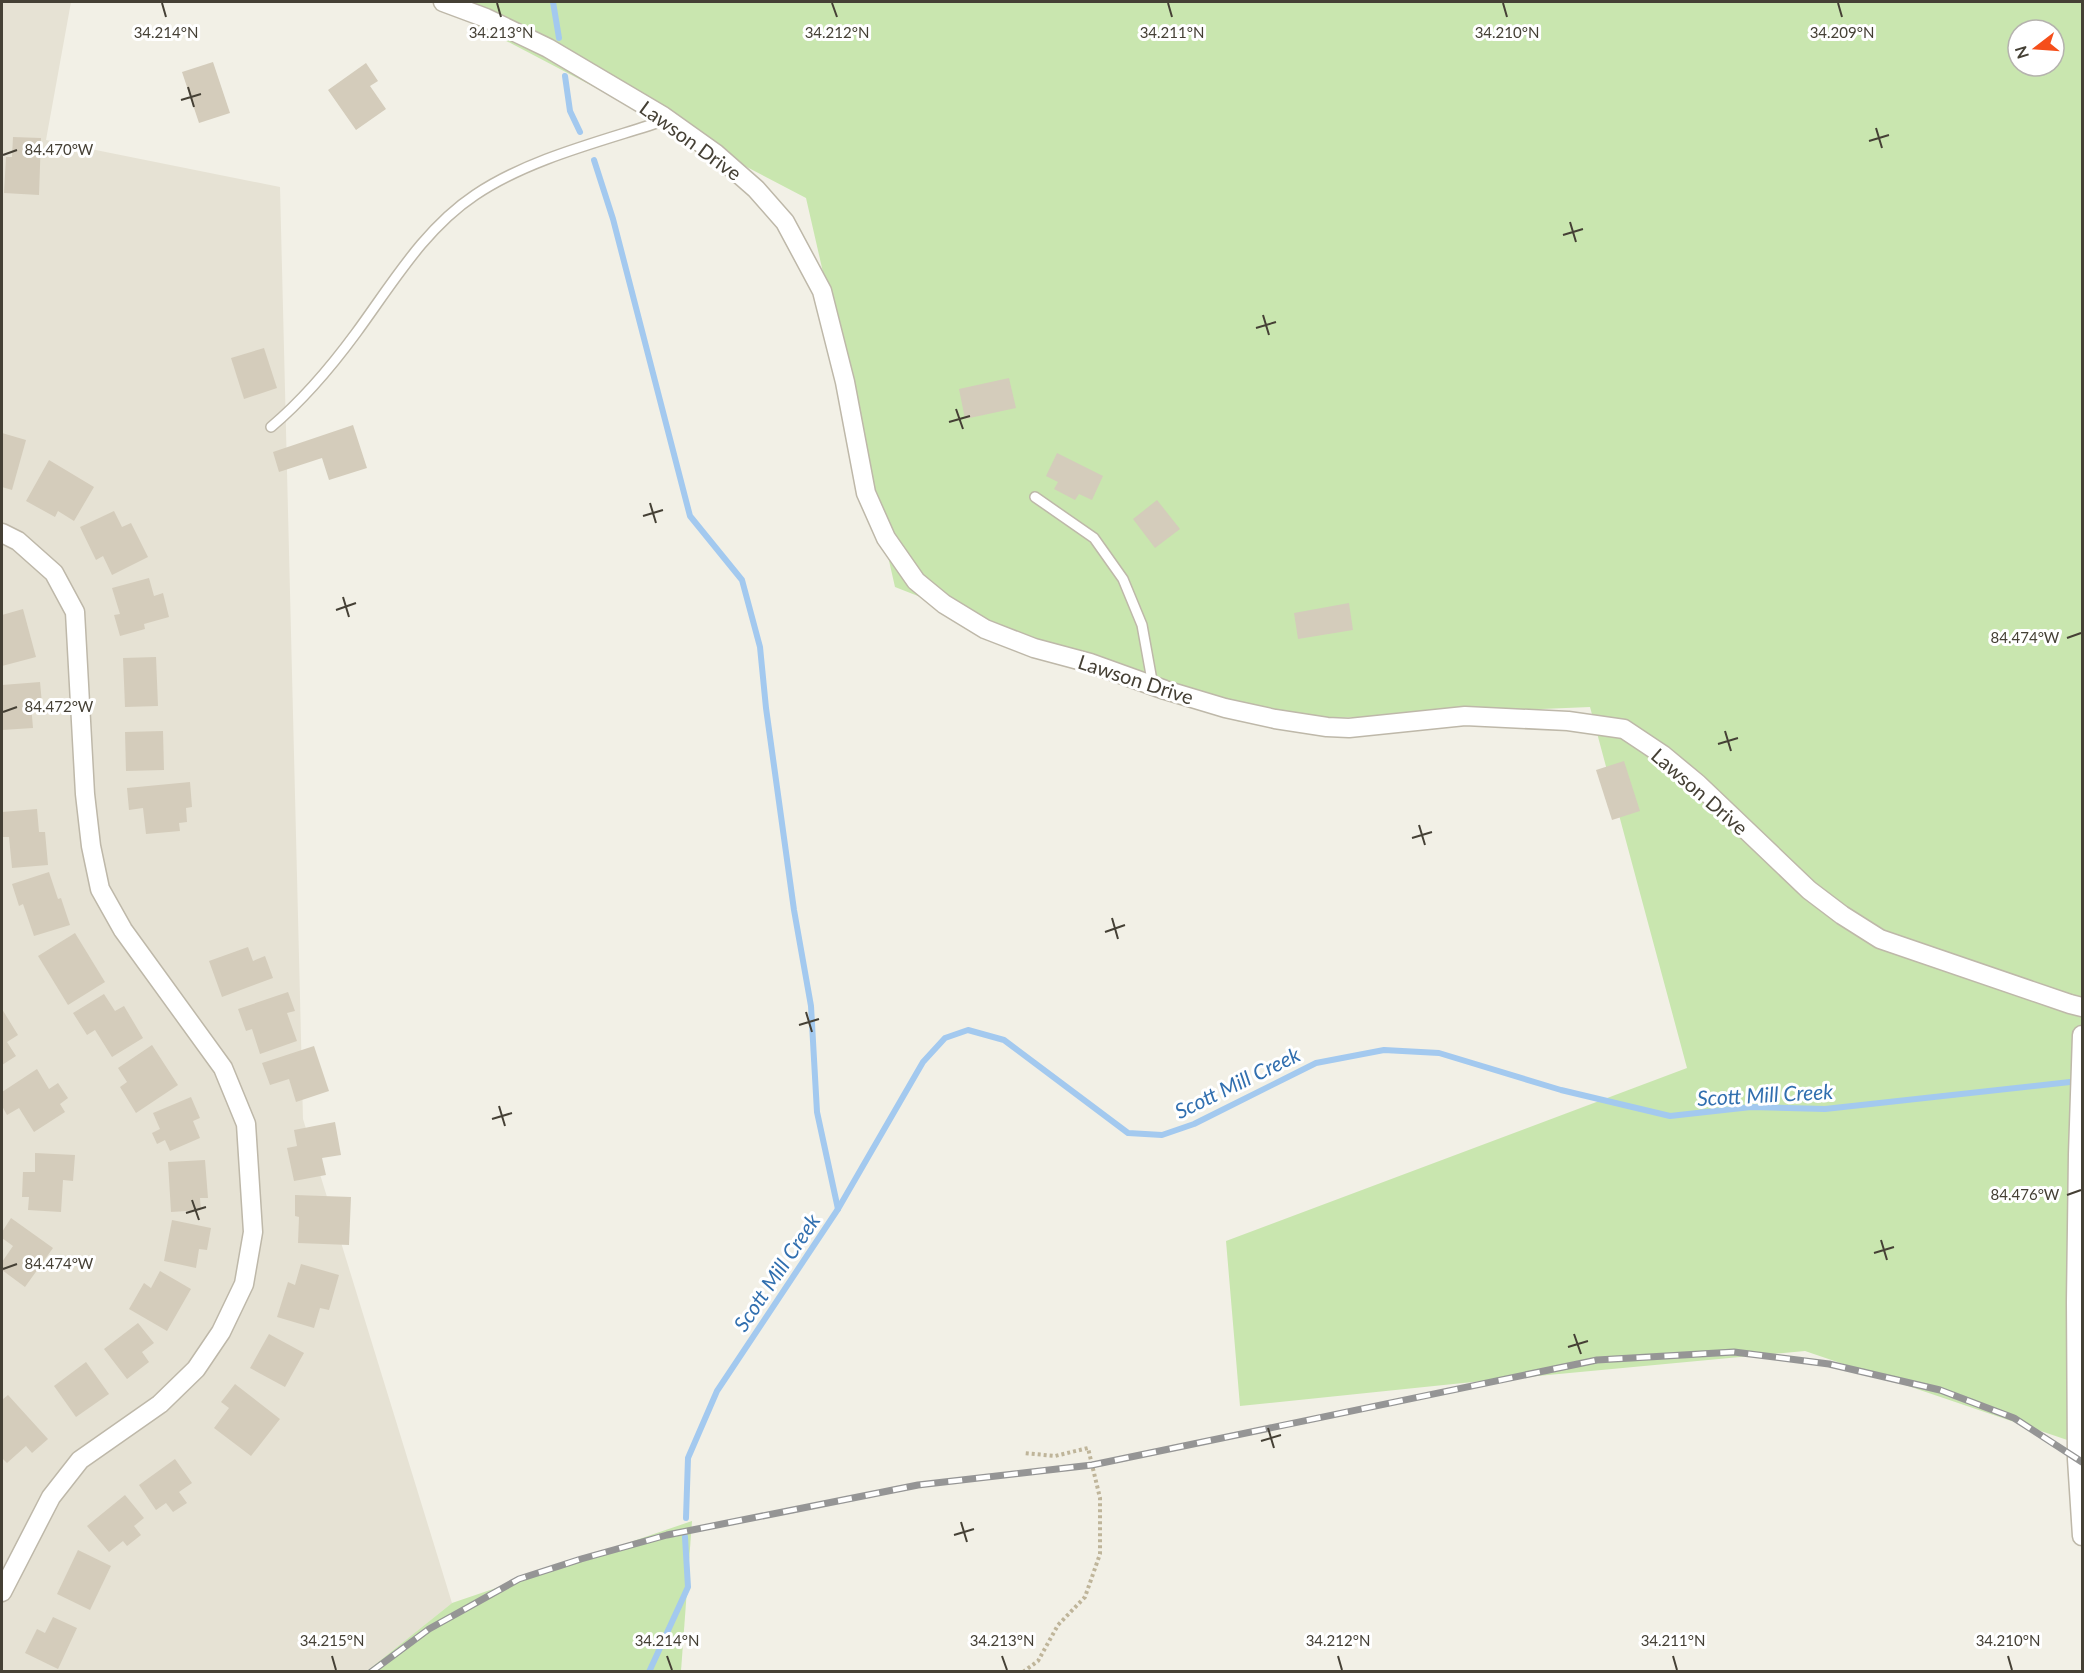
<svg xmlns="http://www.w3.org/2000/svg" width="2084" height="1673" font-family="Lato,sans-serif">
	<rect width="100%" height="100%" fill="#f2f0e6"/>
	<path fill="#e6e2d4" d="M2,2H71L46,140L280,187L303,1119L452,1603L367,1671L2,1672Z"/>
	<g fill="#c9e6af" fill-rule="evenodd">
		<path d="M432,2H2082V1445L1805,1351L1463,1383L1240,1406L1226,1241L1687,1068L1590,707L1240,722L895,587L806,198ZM2018,30H2054V66H2018Z"/>
		<path d="M692,1521L681,1671H367L452,1603Z"/>
	</g>
	<g fill="none" stroke-linecap="round" stroke-linejoin="round">
		<g stroke="#a3c9ef" stroke-width="6">
			<path d="M553,2L559,38"/>
			<path d="M565,76L570,111L580,132"/>
			<path d="M594,160L613,219L690,516L742,580L760,647L766,708L794,910L811,1006L817,1112L838,1209"/>
			<path d="M686,1518L688,1458L717,1391L838,1209L923,1062L945,1038L968,1030L1004,1040L1128,1133L1162,1135L1194,1124L1316,1063L1384,1050L1439,1053L1561,1090L1670,1116L1751,1107L1825,1109L2079,1081"/>
			<path d="M649,1672L688,1587L685,1537"/>
		</g>
	</g>
	<g fill="#d4ccbb">
		<path d="M213,62L230,113L199,123L182,72Z"/>
		<path d="M366,63L378,81L370,86L386,109L356,130L328,90Z"/>
		<path d="M13,137L41,138L39,195L4,193L6,157H12Z"/>
		<path d="M264,348L277,388L244,399L231,358Z"/>
		<path d="M1009,378L1016,408L965,419L959,389Z"/>
		<path d="M353,425L367,468L329,480L322,458L279,472L273,452Z"/>
		<path d="M2,433L26,440L12,490L2,487Z"/>
		<path d="M1057,453L1103,476L1092,500L1079,494L1075,500L1054,489L1058,482L1046,476Z"/>
		<path d="M49,460L94,487L74,521L58,511L55,517L26,501Z"/>
		<path d="M1157,500L1180,529L1155,548L1133,519Z"/>
		<path d="M114,511L122,527L131,523L148,557L112,575L103,556L96,560L80,527Z"/>
		<path d="M149,578L154,596L163,593L169,617L144,624L145,629L120,636L114,615L120,614L112,588Z"/>
		<path d="M1349,603L1353,630L1298,639L1294,613Z"/>
		<path d="M23,609L36,657L2,666V615Z"/>
		<path d="M156,657L158,706L125,707L123,658Z"/>
		<path d="M40,682L42,704H31L33,728L2,730V685Z"/>
		<path d="M163,731L164,770L126,771L125,732Z"/>
		<path d="M1624,761L1640,811L1612,820L1596,770Z"/>
		<path d="M190,782L192,807L186,808L187,822L179,823L180,831L146,834L143,808L129,810L127,788Z"/>
		<path d="M37,809L39,832H45L48,865L12,868L9,837H2V812Z"/>
		<path d="M49,872L58,899L61,898L70,925L34,936L23,904L19,906L12,884Z"/>
		<path d="M75,933L105,982L68,1005L38,956Z"/>
		<path d="M248,947L253,961L265,956L273,978L222,997L209,961Z"/>
		<path d="M288,992L295,1011L287,1013L297,1041L260,1054L252,1029L246,1031L238,1009Z"/>
		<path d="M104,994L115,1011L124,1006L143,1038L112,1057L95,1030L87,1035L73,1013Z"/>
		<path d="M2,1009L18,1035L7,1042L16,1056L2,1065Z"/>
		<path d="M152,1045L178,1085L136,1113L120,1087L127,1082L118,1068Z"/>
		<path d="M314,1046L329,1091L296,1102L289,1079L270,1085L262,1063Z"/>
		<path d="M37,1069L49,1089L58,1083L68,1098L60,1104L65,1112L34,1132L19,1108L7,1115L2,1106V1092Z"/>
		<path d="M191,1097L200,1118L193,1121L200,1138L170,1151L165,1140L157,1144L152,1133L160,1129L153,1113Z"/>
		<path d="M335,1122L341,1155L322,1158L326,1175L294,1181L287,1148L297,1146L294,1130Z"/>
		<path d="M35,1153L75,1155L73,1181L63,1180L61,1212L28,1210L29,1197H22L23,1172H35Z"/>
		<path d="M205,1160L208,1198H200L201,1210L171,1212L168,1162Z"/>
		<path d="M295,1195L351,1197L349,1245L298,1243L299,1217L295,1216Z"/>
		<path d="M11,1218L53,1248L25,1287L2,1270V1262L13,1246L2,1238V1232Z"/>
		<path d="M172,1220L211,1228L207,1250L199,1249L196,1268L164,1261Z"/>
		<path d="M301,1264L339,1275L329,1310L320,1308L314,1328L277,1317L288,1282L295,1285Z"/>
		<path d="M160,1271L191,1289L167,1331L129,1309L144,1283L151,1288Z"/>
		<path d="M138,1323L154,1343L142,1352L149,1362L127,1379L104,1349Z"/>
		<path d="M269,1334L304,1353L285,1387L250,1368Z"/>
		<path d="M86,1362L109,1394L76,1417L54,1386Z"/>
		<path d="M235,1384L280,1419L251,1456L214,1428L229,1408L221,1402Z"/>
		<path d="M8,1395L48,1439L32,1453L26,1446L7,1463L2,1458V1400Z"/>
		<path d="M175,1459L192,1483L179,1492L187,1503L173,1512L166,1503L156,1510L139,1485Z"/>
		<path d="M125,1495L144,1518L134,1526L141,1535L127,1546L123,1541L109,1552L87,1526Z"/>
		<path d="M78,1550L111,1566L90,1610L57,1594Z"/>
		<path d="M53,1617L77,1628L58,1669L25,1653L37,1629L45,1633Z"/>
	</g>
	<g fill="none" stroke-linecap="round" stroke-linejoin="round">
		<defs>
			<g id="service">
				<path d="M271,427C303,400 331,367 356,333C392,284 424,229 475,195C530,158 603,141 666,120"/>
				<path d="M1035,497L1094,538L1123,579L1142,625L1153,686"/>
			</g>
			<g id="minor">
				<path d="M443,2L486,18L548,48L663,116L715,153L756,189L785,222L822,291L845,382L866,493L886,538L916,581L944,604L985,629L1034,648L1090,663L1165,690L1225,708L1275,719L1327,727L1349,728L1465,716L1568,721L1624,729L1663,755L1698,784L1809,890L1842,915L1880,939L2070,1004L2082,1007"/>
				<path d="M2,533L18,541L54,573L75,612L85,794L91,846L100,889L123,930L223,1068L246,1124L253,1232L244,1284L221,1332L196,1369L160,1404L80,1460L51,1497L2,1592"/>
				<path d="M2082,1035L2078,1154L2076,1302L2077,1459L2082,1536"/>
			</g>
		</defs>
		<use href="#service" stroke="#beb8a9" stroke-width="12"/>
		<use href="#minor" stroke="#beb8a9" stroke-width="21"/>
		<g stroke="#bfb59a" stroke-width="4" stroke-dasharray="3 3" stroke-linecap="butt">
			<path d="M973,1672H974"/>
			<path d="M1023,1672L1038,1661L1058,1625L1085,1597L1100,1554V1498L1088,1448L1055,1456L1024,1453"/>
		</g>
		<use href="#service" stroke="#fff" stroke-width="9"/>
		<use href="#minor" stroke="#fff" stroke-width="18"/>
		<defs>
			<path id="rail" d="M371,1672L429,1629L519,1579L581,1559L667,1535L918,1485L1092,1465L1597,1360L1734,1352L1829,1364L1940,1390L2014,1418L2082,1462"/>
		</defs>
		<use href="#rail" stroke="#959595" stroke-width="7"/>
		<use href="#rail" stroke="#fff" stroke-width="4.5" stroke-dasharray="14" stroke-linecap="butt"/>
	</g>
	<path fill="none" stroke="#454035" stroke-width="2" d="M162,3L166,17M497,3L501,17M832,3L837,17M1168,3L1172,17M1503,3L1507,17M1838,3L1842,17M188,87L194,107M181,100L201,94M1876,128L1882,148M1869,141L1889,135M3,155L17,150M1570,222L1576,242M1563,235L1583,229M1263,315L1269,335M1256,328L1276,322M956,409L963,429M949,422L970,416M650,503L656,523M643,516L663,510M343,597L349,617M336,610L356,603M2067,638L2081,633M3,712L17,707M1725,731L1731,751M1718,744L1738,738M1419,825L1425,845M1412,838L1432,832M1112,918L1118,939M1105,932L1125,925M806,1012L812,1032M799,1025L819,1019M499,1106L505,1126M492,1119L512,1113M2067,1195L2081,1190M192,1200L199,1220M186,1213L206,1207M1881,1240L1887,1260M1874,1253L1894,1247M3,1269L17,1264M1574,1334L1581,1354M1568,1347L1588,1341M1268,1428L1274,1448M1261,1441L1281,1435M961,1522L967,1542M954,1535L974,1529M332,1656L336,1670M667,1656L672,1670M1002,1656L1007,1670M1338,1656L1342,1670M1673,1656L1677,1670M2008,1656L2012,1670"/>
	<g text-anchor="middle" dominant-baseline="central" stroke-width="6" stroke-linejoin="round" paint-order="stroke">
		<g font-size="20" fill="#454035" stroke="#fff">
			<text transform="translate(691 140) rotate(36)">Lawson Drive</text>
			<text transform="translate(1136 679) rotate(18)">Lawson Drive</text>
			<text transform="translate(1700 791) rotate(41)">Lawson Drive</text>
		</g>
		<g font-size="21" font-style="italic" fill="#316faf" stroke="#fff">
			<text transform="translate(1237 1082) rotate(-26)">Scott Mill Creek</text>
			<text transform="translate(1765 1094) rotate(-3)">Scott Mill Creek</text>
			<text transform="translate(776 1272) rotate(-56)">Scott Mill Creek</text>
		</g>
	</g>
	<g font-size="15" text-anchor="middle" fill="#454035" stroke="#fff" stroke-width="6" stroke-linejoin="round" paint-order="stroke">
		<text x="166" y="38">34.214°N</text>
		<text x="501" y="38">34.213°N</text>
		<text x="837" y="38">34.212°N</text>
		<text x="1172" y="38">34.211°N</text>
		<text x="1507" y="38">34.210°N</text>
		<text x="1842" y="38">34.209°N</text>
		<text x="59" y="155">84.470°W</text>
		<text x="2025" y="643">84.474°W</text>
		<text x="59" y="712">84.472°W</text>
		<text x="2025" y="1200">84.476°W</text>
		<text x="59" y="1269">84.474°W</text>
		<text x="332" y="1646">34.215°N</text>
		<text x="667" y="1646">34.214°N</text>
		<text x="1002" y="1646">34.213°N</text>
		<text x="1338" y="1646">34.212°N</text>
		<text x="1673" y="1646">34.211°N</text>
		<text x="2008" y="1646">34.210°N</text>
	</g>
	<rect width="2084" height="1673" fill="none" stroke="#454035" stroke-width="6"/>
	<g transform="translate(2036 48) rotate(253)"><circle r="28" fill="#ffffff" stroke="#b5b3ae" stroke-width="1.5"/>
	<path d="M0-4.5L10 22L0 15L-10 22Z" fill="#f54e1a"/>
	<text y="-9" font-size="16" font-weight="bold" text-anchor="middle" fill="#454035">N</text>
	</g>
</svg>
